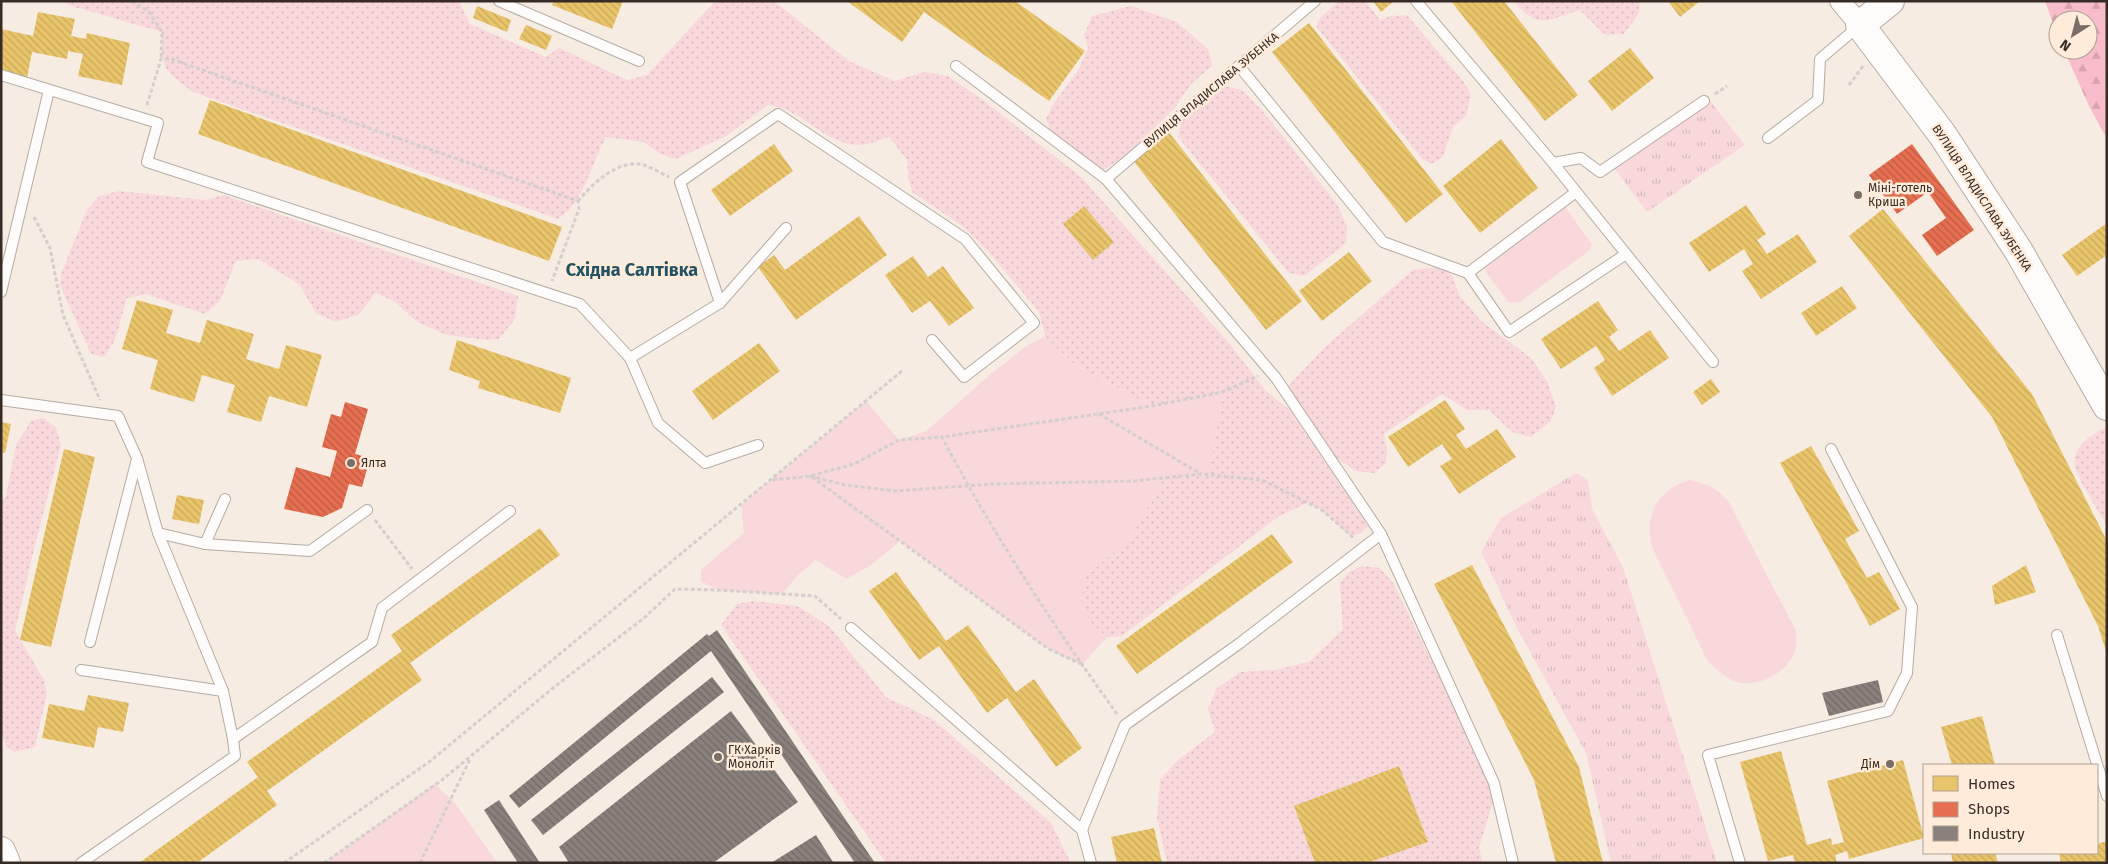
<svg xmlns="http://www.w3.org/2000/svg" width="2108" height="864" font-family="'Fira Sans',sans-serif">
	<defs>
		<pattern id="forest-firs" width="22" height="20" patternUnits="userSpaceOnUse" patternTransform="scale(1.25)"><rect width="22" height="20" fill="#f8bccb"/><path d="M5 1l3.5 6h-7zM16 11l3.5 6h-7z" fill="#d5a2ae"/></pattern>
		<pattern id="park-tufts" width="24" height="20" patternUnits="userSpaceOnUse" patternTransform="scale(1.25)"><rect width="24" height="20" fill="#f9d8dc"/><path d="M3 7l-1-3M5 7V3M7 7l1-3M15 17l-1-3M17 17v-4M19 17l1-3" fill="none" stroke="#d6babd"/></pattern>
		<pattern id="garden-dots" width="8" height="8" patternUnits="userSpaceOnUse" patternTransform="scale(1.25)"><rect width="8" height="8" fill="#f9d8dc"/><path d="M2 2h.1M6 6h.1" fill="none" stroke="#d6babd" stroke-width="1.8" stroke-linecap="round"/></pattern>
		<pattern id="homes-back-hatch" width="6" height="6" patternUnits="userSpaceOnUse" patternTransform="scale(1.25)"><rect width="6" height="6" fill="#e9c46a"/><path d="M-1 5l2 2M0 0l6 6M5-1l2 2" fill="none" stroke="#c8a95c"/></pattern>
		<pattern id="shops-back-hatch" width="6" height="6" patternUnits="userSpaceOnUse" patternTransform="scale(1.25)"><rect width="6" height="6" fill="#e76f51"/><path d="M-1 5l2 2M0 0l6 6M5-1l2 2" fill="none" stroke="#bc5b43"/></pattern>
		<pattern id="industry-back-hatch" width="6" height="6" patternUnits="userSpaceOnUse" patternTransform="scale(1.25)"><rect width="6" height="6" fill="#8a817c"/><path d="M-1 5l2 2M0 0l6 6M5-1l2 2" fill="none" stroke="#726a65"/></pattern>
	</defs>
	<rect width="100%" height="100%" fill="#f7ece2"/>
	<g fill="#f9d8dc">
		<path d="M1565,206L1592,245L1590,250L1520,302L1509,303L1485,271L1486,264Z"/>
		<path d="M1045,336L1075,365L1152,406L1223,392L1209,474L1164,478L1131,537L1086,577L1089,621L1107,637L1082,665L1047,648L900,541L870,566L846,579L816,560L797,576L782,594L718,590L701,581V570L744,533L741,505L866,401L899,440L926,431L991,374L1025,347Z"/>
		<path d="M1690,480C1707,484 1718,488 1729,502L1796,631C1796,637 1797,645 1795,651C1789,672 1758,688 1737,682C1726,679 1717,669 1708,662L1652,547C1644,514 1657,490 1690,480Z"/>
		<path d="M435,784L456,804L497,863H325Z"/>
	</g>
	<path fill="url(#forest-firs)" d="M2045,1H2107V139L2090,108L2064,50H2088V20H2058V37Z"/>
	<g fill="url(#park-tufts)">
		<path d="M1708,98L1745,145L1647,212L1611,164Z"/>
		<path d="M1576,473L1588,480L1592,509L1623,567L1717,863H1611L1586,753L1518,630L1481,552L1501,518Z"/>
	</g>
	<g fill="url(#garden-dots)">
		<path d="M64,1H459L470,24L546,57L559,48L627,80L647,75L715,1H774L849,61L894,81L925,72L948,76L988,104L1081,177L1228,342L1266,391L1289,409L1368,526L1360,534L1351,536L1322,510L1307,503L1278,517L1122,636L1107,637L1089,621L1082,597L1086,577L1131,537L1164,478L1209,474L1223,392L1152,406L1075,365L1045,336L1039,312L987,250L961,225L912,192L908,177L907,160L889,137C879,140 868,145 859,145C824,145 802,108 768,105L726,136L676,159L660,154L643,142L606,137C591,164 585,201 558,219L193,92C163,70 161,68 162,32L68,5Z"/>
		<path d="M1339,1H1365L1380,20L1391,16L1407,15L1463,81L1471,94L1466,116L1453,127L1443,157L1431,164L1422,159L1316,26L1319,19Z"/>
		<path d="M1513,1H1640L1639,13L1624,34L1605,35L1580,10C1547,19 1541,32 1513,1Z"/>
		<path d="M1131,6L1177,22L1209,50L1212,66L1191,84L1175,108L1125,156L1103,170L1051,132L1046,119L1052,106L1079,69L1088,48L1084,35L1092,16Z"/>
		<path d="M1224,86L1242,90L1261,109L1337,204L1347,226L1346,243L1304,276L1289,273L1178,137L1181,123Z"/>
		<path d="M119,191L206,200L223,195L518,296L515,319L499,339L486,340L447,335L417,322L394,301L375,293L360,314L336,322L316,313L299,284L258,259L236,261L220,301L205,314L146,294L127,298L115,340L104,357L91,354L60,285L61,274L87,210L99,196Z"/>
		<path d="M1439,267L1452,275L1459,295L1481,321L1531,358L1547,381L1556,406L1551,421L1531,437L1512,432L1489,410H1467L1442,394L1384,434L1387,449L1386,463L1375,473L1355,471L1336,457L1288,386L1325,347L1413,270Z"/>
		<path d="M43,418L56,427L61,445L32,557L15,631L44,680L47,693L35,747L14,752L7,747L1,734V502L6,496L16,445L31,421Z"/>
		<path d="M2107,427V526C2099,512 2079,481 2075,467C2071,448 2092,433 2107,427Z"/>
		<path d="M1362,566L1380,568L1393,583L1488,775L1493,802L1479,848L1483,863H1167L1157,817L1160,780L1178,760L1215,732L1208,709L1216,689L1240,672L1274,670L1309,662L1343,629L1340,583L1349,572Z"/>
		<path d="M752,601L797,606L829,626L886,697L934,720L1051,823L1071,863H886L721,625L737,604Z"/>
	</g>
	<g fill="url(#homes-back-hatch)">
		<path d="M554,1H623L612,29L552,5Z"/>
		<path d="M847,1H1015L1085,51L1049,101L924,12L902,42Z"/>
		<path d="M1373,1H1394L1381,12Z"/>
		<path d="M1451,1H1504L1578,95L1545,121Z"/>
		<path d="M1668,1H1700L1680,17Z"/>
		<path d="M477,6L511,20L507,32L473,18Z"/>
		<path d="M38,12L75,19L71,36L86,39L87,33L130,43L122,85L78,76L83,54L68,51L67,59L32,52L27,78L1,73V29L33,36Z"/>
		<path d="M1309,23L1443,194L1406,223L1272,52Z"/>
		<path d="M526,25L552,36L546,50L519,39Z"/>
		<path d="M1630,48L1654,78L1612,111L1588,81Z"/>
		<path d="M210,100L562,227L549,261L198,134Z"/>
		<path d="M1167,130L1302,301L1266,330L1132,159Z"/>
		<path d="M1501,139L1538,188L1480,233L1443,186Z"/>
		<path d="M774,144L793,171L730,216L711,190Z"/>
		<path d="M1746,205L1766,234L1757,240L1767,254L1798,234L1817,262L1761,299L1742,271L1753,264L1744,249L1709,272L1689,243Z"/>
		<path d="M1084,206L1114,242L1093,260L1063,224Z"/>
		<path d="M1883,209L2032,394L2107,541V654L2098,626L1992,417L1849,236Z"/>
		<path d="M859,216L887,255L796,320L758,267L774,255L785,270Z"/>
		<path d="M2107,223V255L2077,276L2062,255Z"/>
		<path d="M1349,252L1372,281L1322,321L1299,291Z"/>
		<path d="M913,256L928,277L943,266L974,308L949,326L930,301L912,313L885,275Z"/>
		<path d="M1842,286L1857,308L1816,336L1801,313Z"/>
		<path d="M137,300L173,310L166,333L200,343L207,320L254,334L246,359L279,369L286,345L322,355L307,407L269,396L261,422L227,412L235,385L202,375L194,402L150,389L158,360L122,349Z"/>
		<path d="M1598,301L1618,330L1609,337L1619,351L1650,330L1669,358L1612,396L1594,368L1605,360L1596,346L1561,369L1541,339Z"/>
		<path d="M457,340L571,378L560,413L478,388L480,381L449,370Z"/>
		<path d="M759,343L780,371L713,420L692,391Z"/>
		<path d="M1711,379L1720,392L1702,405L1693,392Z"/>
		<path d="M1445,400L1465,429L1456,435L1466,449L1497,429L1516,457L1459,494L1440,466L1452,459L1442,444L1408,467L1388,437Z"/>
		<path d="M1,422L11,424L5,453L1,452Z"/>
		<path d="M1811,446L1859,531L1845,539L1867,578L1879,572L1900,609L1870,626L1780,463Z"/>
		<path d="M64,449L95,457L51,647L20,640Z"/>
		<path d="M177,495L204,500L199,524L172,519Z"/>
		<path d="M540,528L560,555L410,663L422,680L267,791L277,805L197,863H139L258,777L247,762L402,651L391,635Z"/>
		<path d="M1272,534L1293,562L1137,674L1116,646Z"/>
		<path d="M1472,565L1579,767L1603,863H1556L1534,780L1434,584Z"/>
		<path d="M2026,565L2036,592L1995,605L1992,586Z"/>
		<path d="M896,572L946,641L968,625L1016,692L1034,679L1082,748L1056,767L1007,698L987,713L939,646L919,660L869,591Z"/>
		<path d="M88,695L129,703L123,732L98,727L94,748L42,738L49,704L84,711Z"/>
		<path d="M1982,716L1995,765H1952L1941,727Z"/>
		<path d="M1781,751L1807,845L1831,838L1832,845L1844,842L1827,781L1903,760L1924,838L1849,859L1847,851L1835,855L1837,863H1795L1793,855L1768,861L1740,762Z"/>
		<path d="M1399,766L1428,842L1367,863H1315L1294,806Z"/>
		<path d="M1154,828L1162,863H1117L1111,837Z"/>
		<path d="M2107,841V863H2061L2059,854L2097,853V844Z"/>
		<path d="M1951,853H1995L1998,863H1953Z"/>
	</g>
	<g fill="url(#shops-back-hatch)">
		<path d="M1912,144L1974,230L1937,256L1922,235L1946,218L1928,192L1897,214L1869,175Z"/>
		<path d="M345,402L368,409L355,454L370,458L362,487L349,484L342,508L323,517L284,509L296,467L330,477L337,451L322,447L331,414L341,417Z"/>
	</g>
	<g fill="url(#industry-back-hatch)">
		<path d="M717,630L875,863H855L711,651L519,808L509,796L707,634L709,636Z"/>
		<path d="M712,677L724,692L543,835L531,820Z"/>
		<path d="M1878,680L1883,702L1829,716L1822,693Z"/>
		<path d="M731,711L798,802L713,863H569L559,847Z"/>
		<path d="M499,800L540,863H518L484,810Z"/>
		<path d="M816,835L833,862L771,863Z"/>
	</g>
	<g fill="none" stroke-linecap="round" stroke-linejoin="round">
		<defs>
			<g id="lane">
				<path d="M499,1L639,61"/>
				<path d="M1416,1L1553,163L1713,362"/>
				<path d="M956,66L1106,179L1276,378L1381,534L1494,783L1513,863"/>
				<path d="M1239,66L1383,242L1468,273"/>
				<path d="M1,75L158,123L147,162L580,304L630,358L658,423L705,463L758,445"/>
				<path d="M1768,138L1818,100L1820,59L1860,25"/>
				<path d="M1553,163L1581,158L1600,172L1704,101"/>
				<path d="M1106,179L1315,1"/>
				<path d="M1576,192L1468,273L1509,332L1626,254"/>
				<path d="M1,292L49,90"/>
				<path d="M720,303L786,228"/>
				<path d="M630,358L720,303L680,182L778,114L965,239L1034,323L964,377L932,340"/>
				<path d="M1,400L118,416L137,458L158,533L223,691"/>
				<path d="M158,533L205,544L225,499"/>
				<path d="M205,544L310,551L367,510"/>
				<path d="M851,628L1082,830L1091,863"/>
				<path d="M2057,635L2107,796"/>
				<path d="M90,642L137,459"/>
				<path d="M81,670L223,691L233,739"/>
				<path d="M1082,830L1125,725L1240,643L1381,534"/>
				<path d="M81,863L235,756L233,739L372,642L382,608L510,511"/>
				<path d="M1740,863L1708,755L1888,711L1907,673L1912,607L1831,449"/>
			</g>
			<path id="street" d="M1840,1L1860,25"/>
			<g id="secondary">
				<path d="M1890,1L1860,25L1942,134L2018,250L2107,406"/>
				<path d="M1,851L6,863"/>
			</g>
		</defs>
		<use href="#lane" stroke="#b4aba3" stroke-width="12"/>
		<use href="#street" stroke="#b4aba3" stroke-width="22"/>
		<use href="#secondary" stroke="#b4aba3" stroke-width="30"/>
		<g stroke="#d3cfcc" stroke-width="3" stroke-dasharray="4 2.5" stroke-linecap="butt">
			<path d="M132,1L149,12L162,32L161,59"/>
			<path d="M1849,85L1863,66"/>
			<path d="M1715,94L1727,86"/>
			<path d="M147,105L161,59H171L578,201L579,209L552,281"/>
			<path d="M578,201C592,184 619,158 644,165C652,168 661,173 669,177"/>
			<path d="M34,217L50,248L63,315L100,400"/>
			<path d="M1099,414L1201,474"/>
			<path d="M810,476L845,485L896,491L991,484L1134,481L1201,474L1262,480L1322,510L1354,538"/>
			<path d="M812,477L1047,648L1081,664"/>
			<path d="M773,480L810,476L854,464L899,440L942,437"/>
			<path d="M375,520L412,569"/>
			<path d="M1117,714C1054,626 992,533 942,437L1152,406L1223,392L1258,376"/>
			<path d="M284,863L429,762L902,371"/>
			<path d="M324,863L442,780L553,688L644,618L675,589L718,590L815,596L841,619"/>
			<path d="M420,863L470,759"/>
		</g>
		<use href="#lane" stroke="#fefcfb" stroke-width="10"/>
		<use href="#street" stroke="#fefcfb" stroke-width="20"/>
		<use href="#secondary" stroke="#fefcfb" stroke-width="28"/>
	</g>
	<g fill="#7a6f67" stroke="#ffebda" stroke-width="2">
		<circle cx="1858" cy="195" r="5"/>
		<circle cx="351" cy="463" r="5"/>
		<circle cx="718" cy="757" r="5"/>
		<circle cx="1890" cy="764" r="5"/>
	</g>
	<g text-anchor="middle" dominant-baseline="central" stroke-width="5" stroke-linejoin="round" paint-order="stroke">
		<g font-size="12" fill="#362c25" stroke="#ffebda">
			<text transform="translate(1211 90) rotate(-40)">ВУЛИЦЯ ВЛАДИСЛАВА ЗУБЕНКА</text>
			<text transform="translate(1982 198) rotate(57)">ВУЛИЦЯ ВЛАДИСЛАВА ЗУБЕНКА</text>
		</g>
		<g font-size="12" fill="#362c25" stroke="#ffebda" text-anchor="start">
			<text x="1868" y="188">Міні-готель<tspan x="1868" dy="14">Криша</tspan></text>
			<text x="361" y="463">Ялта</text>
			<text x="728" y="750">ГК Харків<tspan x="728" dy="14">Моноліт</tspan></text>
			<text x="1880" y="764" text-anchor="end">Дім</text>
		</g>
		<g font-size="18" font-weight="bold" fill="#215364" stroke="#ffebda">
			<text x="632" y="270">Східна Салтівка</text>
		</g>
	</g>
	<rect width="2108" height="864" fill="none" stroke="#362c25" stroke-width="5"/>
	<rect x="1923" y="764" width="175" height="90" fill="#ffebda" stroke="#af9f92"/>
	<rect x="1933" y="776" width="25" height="15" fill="#e9c46a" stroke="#af9f92"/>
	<text x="1968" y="789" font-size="15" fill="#362c25">Homes</text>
	<rect x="1933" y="802" width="25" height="15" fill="#e76f51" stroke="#af9f92"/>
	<text x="1968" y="814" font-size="15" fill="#362c25">Shops</text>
	<rect x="1933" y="826" width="25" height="15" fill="#8a817c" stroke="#af9f92"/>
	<text x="1968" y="839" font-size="15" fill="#362c25">Industry</text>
	<g transform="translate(2073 35) rotate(216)"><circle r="24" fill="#ffebda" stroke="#af9f92"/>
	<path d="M0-4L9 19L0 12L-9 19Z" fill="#7a6f67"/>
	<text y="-8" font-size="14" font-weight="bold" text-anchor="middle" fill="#362c25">N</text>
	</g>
</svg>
